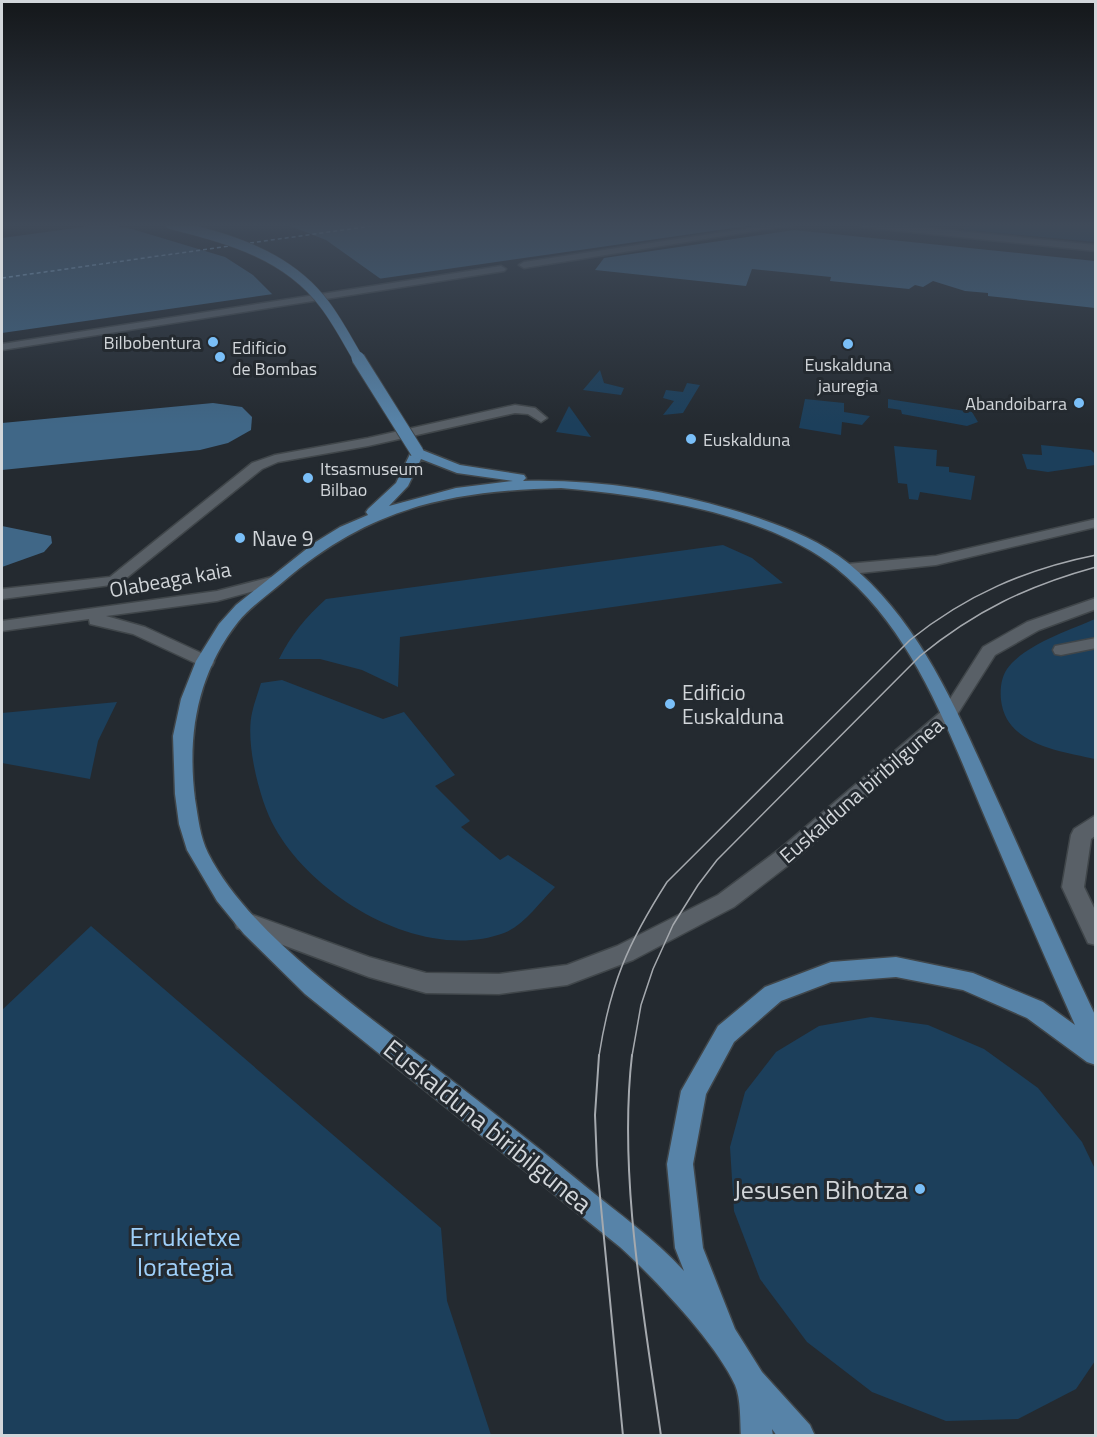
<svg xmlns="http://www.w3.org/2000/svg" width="1097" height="1437" font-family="'Titillium Web',sans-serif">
	<rect width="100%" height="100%" fill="#242a30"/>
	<g fill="#1c3f5b">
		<path d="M981,224H1095V242L959,229Z"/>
		<path d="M600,370L604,383L624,388L621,395L583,390Z"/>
		<path d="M687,383L700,385L683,413L663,415L674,401L663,398L666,390L683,392Z"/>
		<path d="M805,399L844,403V412L870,416L862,425L842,422L841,435L799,428Z"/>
		<path d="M888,399L972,412L978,422L967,426L902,414L901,410L888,408Z"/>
		<path d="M569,406L591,437L556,432Z"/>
		<path d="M1041,445L1091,450L1095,454V465L1048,472L1027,469L1022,454L1042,455Z"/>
		<path d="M894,446L937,450L936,466L949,467V472L975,476L971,500L920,492L918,500L909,499L907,484L898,483Z"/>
		<path d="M723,545L752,558L783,583L400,637L398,687L362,670L320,659H279C291,635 306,617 326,599Z"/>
		<path d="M1095,619V759C1060,751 1006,745 1001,700C1000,689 1001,678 1007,669C1024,645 1070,630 1095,619Z"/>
		<path d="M282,680L383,719L404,712L455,775L435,786L470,821L461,827L500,860L508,855L555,887C540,902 523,926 504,933C423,963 314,898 275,828C260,802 245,743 252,713C254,703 258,693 261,683Z"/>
		<path d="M117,702L98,741L90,779L2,763V713Z"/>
		<path d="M91,926L441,1228L447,1301L491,1435H2V1010Z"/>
		<path d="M871,1017L928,1025L984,1049L1038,1088L1082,1142L1095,1169V1361L1076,1389L1018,1419L946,1421L872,1392L807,1342L760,1279L734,1211L730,1147L745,1092L776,1052L819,1026Z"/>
	</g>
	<g fill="#406787">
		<path d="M105,224H752L754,225L2,333V238Z"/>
		<path d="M794,230L1095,261V308L988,296V293L965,291L933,281L923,287L915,285L909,289L830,281L831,277L752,269L746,286L595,270L604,258Z"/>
		<path d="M213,403L242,407L252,417L251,430L228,443L200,450L2,470V423Z"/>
		<path d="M2,526L51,536L52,543L44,552L2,567Z"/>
	</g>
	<path fill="#242a30" d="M105,224H285L326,240L385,282L276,298L253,275L225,257L132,229Z"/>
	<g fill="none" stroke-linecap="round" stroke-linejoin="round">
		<g stroke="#9bccf7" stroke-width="1.5" stroke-dasharray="4 3" stroke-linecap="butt">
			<path d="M250,243L386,224"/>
			<path d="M2,278L230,246"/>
		</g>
		<defs>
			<g id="street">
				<path d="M777,224H799L524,268L519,265L524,262Z"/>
				<path d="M858,224H889L1096,245V251L862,227Z"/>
				<path d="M501,266L506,269L504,271L2,350V344Z"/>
				<path d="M515,405L535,408L547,418L541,422L528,414L515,413L368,446L278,462L262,469L119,584L2,599V589L110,577L252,463L275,455L368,438Z"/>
				<path d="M1096,519V527L936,565L860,573L847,574L839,569L847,564L936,556Z"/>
				<path d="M275,576L280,578L283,581L280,584L217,601L106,616L145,627L212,658L214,662L212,666L206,668L133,634L90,624L89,619L2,631V621L217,591Z"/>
				<path d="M1096,598V609L1039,630L995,655L955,718L795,860L734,907L633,960L567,985L499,994L426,993L369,977L237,928L234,921L237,914L245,912L369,957L426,973L499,974L567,965L617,946L718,895L781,848L943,710L983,647L1027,622Z"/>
				<path d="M1096,638V648L1061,655L1055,654L1053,650L1055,646Z"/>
				<path d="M1096,815V835L1091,839L1084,887L1096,912V945L1088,943L1062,887L1071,835L1074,829Z"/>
			</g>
			<path id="primary" d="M417,448L460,465L524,475L526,478L523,481C603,479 679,492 755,517C787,528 821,541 848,563C925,625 962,723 1002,810C1033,879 1063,948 1096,1017V1065L1087,1062L1027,1018L963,990L896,977L831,982L781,1001L734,1042L706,1094L693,1164L703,1248L735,1329L762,1372L810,1425L815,1436H777L772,1429L773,1436H741C740,1421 741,1399 735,1385C716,1343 655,1279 620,1247L305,994L244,934L217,901L187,850L179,824L175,794L173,736L181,699L196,661L219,624L236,605L314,543L340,527L368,515L366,512L368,509L396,483L411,452ZM421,459L457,473L513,481L456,488L389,506L408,486ZM561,488C646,495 767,513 836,568C914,630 949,733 987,822C1016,890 1045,958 1075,1025L1043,1002L973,973L896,957L831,962L765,987L718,1026L681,1091L667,1164L675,1248L684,1271C654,1238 619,1214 585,1186C516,1129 445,1075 374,1021C318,978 240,917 208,853C200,837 198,817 195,799C187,735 197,674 238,622C250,607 269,594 284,581C371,507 450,491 561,488Z"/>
		</defs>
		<use href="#street" stroke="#40464a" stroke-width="3"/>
		<use href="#primary" stroke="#40464a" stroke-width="3"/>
		<use href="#street" fill="#596067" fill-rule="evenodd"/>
		<use href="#primary" fill="#5783a8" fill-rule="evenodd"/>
		<g stroke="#a5a9ae" stroke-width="1.5">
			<path d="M599,1056C610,984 628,943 667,882L910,640C966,595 1026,569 1096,555"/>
			<path d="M632,1056L641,1005L653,969L673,925L698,885L717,860L920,656C975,611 1027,586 1096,567"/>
		</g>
		<g stroke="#a5a9ae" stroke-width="2">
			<path d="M599,1055L595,1115L597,1165L623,1436"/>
			<path d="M632,1055C618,1175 644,1315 661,1436"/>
		</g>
		<defs>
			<path id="primary-bridge-far1" d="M170,224C229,239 287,254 325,305C338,322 348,342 359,360"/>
			<path id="primary-bridge" d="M358,358L417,452"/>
		</defs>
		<use href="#primary-bridge-far1" stroke="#40464a" stroke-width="11" stroke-linecap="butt"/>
		<use href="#primary-bridge" stroke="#40464a" stroke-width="15" stroke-linecap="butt"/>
		<use href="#primary-bridge-far1" stroke="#5783a8" stroke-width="10"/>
		<use href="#primary-bridge" stroke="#5783a8" stroke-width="13"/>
	</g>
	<linearGradient id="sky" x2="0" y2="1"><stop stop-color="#14171a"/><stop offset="0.53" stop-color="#3f4a59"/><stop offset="1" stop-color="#3f4a59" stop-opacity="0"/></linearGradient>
	<rect width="1097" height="425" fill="url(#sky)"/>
	<g fill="#7abff8" stroke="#242a30" stroke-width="2">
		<circle cx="213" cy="342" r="6"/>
		<circle cx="848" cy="344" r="6"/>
		<circle cx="220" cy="357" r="6"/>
		<circle cx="1079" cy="403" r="6"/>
		<circle cx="691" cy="439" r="6"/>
		<circle cx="308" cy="478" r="6"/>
		<circle cx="240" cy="538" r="6"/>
		<circle cx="670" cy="704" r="6"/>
		<circle cx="920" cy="1189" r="6"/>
	</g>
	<g text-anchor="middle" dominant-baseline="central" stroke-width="6" stroke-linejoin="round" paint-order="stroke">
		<g font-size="18" fill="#d2d6da" stroke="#242a30" text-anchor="start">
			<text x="201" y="342" text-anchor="end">Bilbobentura</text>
			<text x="232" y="347">Edificio<tspan x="232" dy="21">de Bombas</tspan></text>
			<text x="848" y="364" text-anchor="middle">Euskalduna<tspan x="848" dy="21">jauregia</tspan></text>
			<text x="1067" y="403" text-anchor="end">Abandoibarra</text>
			<text x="703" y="439">Euskalduna</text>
			<text x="320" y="468">Itsasmuseum<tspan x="320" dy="21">Bilbao</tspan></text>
		</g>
		<g font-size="21" fill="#d2d6da" stroke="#242a30" text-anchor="start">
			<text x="252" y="538">Nave 9</text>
			<text x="682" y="692">Edificio<tspan x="682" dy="24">Euskalduna</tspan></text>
		</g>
		<g font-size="21" fill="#d2d6da" stroke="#242a30">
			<text transform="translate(170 579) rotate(-10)">Olabeaga kaia</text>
			<text transform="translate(861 790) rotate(-41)">Euskalduna biribilgunea</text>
		</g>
		<g font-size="26" fill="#d2d6da" stroke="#242a30">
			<text transform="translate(488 1126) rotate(39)">Euskalduna biribilgunea</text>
		</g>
		<g font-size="26" fill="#d2d6da" stroke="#242a30" text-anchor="end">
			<text x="908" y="1189">Jesusen Bihotza</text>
		</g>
		<g font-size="26" fill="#9fd0fa" stroke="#242a30">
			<text x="185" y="1236">Errukietxe<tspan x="185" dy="30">lorategia</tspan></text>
		</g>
	</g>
	<rect width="1097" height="1437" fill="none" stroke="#d2d6da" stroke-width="6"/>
</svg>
